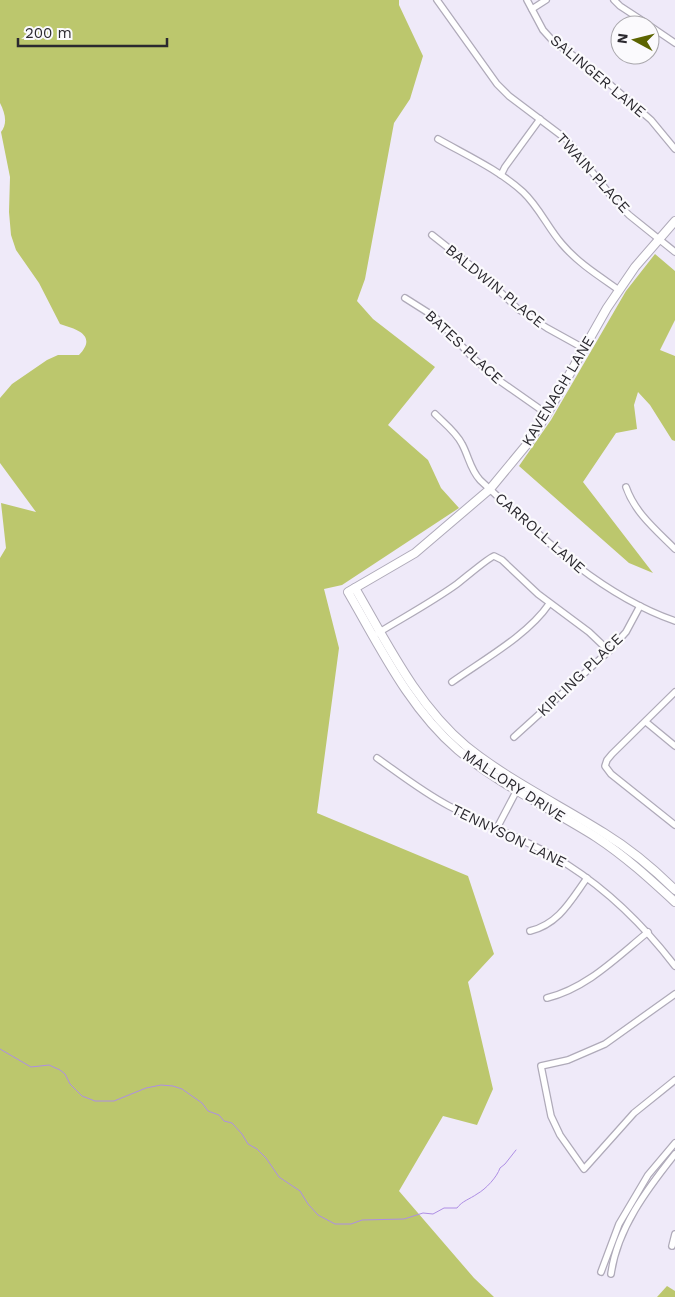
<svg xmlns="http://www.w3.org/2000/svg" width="675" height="1297" font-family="'Work Sans',sans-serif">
	<rect width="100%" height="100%" fill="#efeaf9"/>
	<g fill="#bcc76d">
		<path d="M0,0H399V5L423,56L410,99L394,123L365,279L357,301L373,319L435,367L388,425L428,460L441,488L459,508L342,585L324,589L339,648L317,813L468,876L494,954L468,982L493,1089L477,1125L443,1116L399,1191L474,1278L494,1297H0V558L6,548L1,503L36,512L0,463V398L12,384L47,360L58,355H79C98,335 76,329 60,324L39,283L16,250L11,235L9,212L10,177L1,132C8,123 5,113 0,103Z"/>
		<path d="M655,254L675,271V320L660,350L675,356V441L672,440L650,405L638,392L634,405L637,429L616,433L583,482L653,573L629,563L519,466L551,420L626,291Z"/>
		<path d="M667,1286L675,1291V1297H657Z"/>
	</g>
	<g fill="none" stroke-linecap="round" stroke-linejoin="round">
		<path stroke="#ae8ee4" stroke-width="1" d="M0,1049L31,1067L49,1065L60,1070L65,1074L70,1084L82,1096L95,1101H114L146,1088L161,1085L173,1086L182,1089L202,1103L208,1111L219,1115L224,1121L232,1123L242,1134L248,1144L257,1149L266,1158L279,1177L300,1191L308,1204L318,1215L335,1224H351L362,1220L404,1219L423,1213L433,1214L444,1208H457C462,1201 470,1199 477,1194C486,1189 497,1177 500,1168L505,1164L516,1150"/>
		<defs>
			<g id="minor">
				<path d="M437,0L497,84L509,96L566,139L616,202L629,215L675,252"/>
				<path d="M527,0L543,30L552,40L598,74L651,120L675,149"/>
				<path d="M614,0L620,6L649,25"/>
				<path d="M532,9L546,0"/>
				<path d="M650,26L675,43"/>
				<path d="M438,139C466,155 499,170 523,192C539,207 548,228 562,244C578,263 599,276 619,290"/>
				<path d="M501,175L505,167L540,119"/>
				<path d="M432,235L484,276L518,309L547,328L585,349"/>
				<path d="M405,298L435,317L472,357L497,379L547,414"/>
				<path d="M435,414C444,423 456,432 462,444C469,457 470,469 480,480C539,535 598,594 675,621"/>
				<path d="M626,487C635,513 656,530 675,549"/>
				<path d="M378,633C404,617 432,602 457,584C465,578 488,558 494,556L502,560L538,594L589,632L609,651"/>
				<path d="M452,682C483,660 528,635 549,604"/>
				<path d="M675,692L612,754L607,760L605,766L611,774L675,825"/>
				<path d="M646,722L675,746"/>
				<path d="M514,737L609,651L626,632L640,606"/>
				<path d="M377,758C401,775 424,793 449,806C489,827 531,841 568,865C610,892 645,927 675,966"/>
				<path d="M497,828L518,788"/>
				<path d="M530,931C559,924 571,900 587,878"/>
				<path d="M675,994L605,1044L568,1060L541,1066L551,1116L560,1135L584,1169L634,1113L675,1080"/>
				<path d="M547,998C587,988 616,958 648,932"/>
				<path d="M672,1246L675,1234"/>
				<path d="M601,1272L619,1224L648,1175L675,1143"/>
				<path d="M611,1274C617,1229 647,1189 675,1154"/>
			</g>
			<g id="secondary">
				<path d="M675,221L635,267L607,308L547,414L528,443L490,489L415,553L348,592C380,647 409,708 458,750C500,785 550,808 596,837C625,856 650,879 675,902"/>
				<path d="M355,588C387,643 416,704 466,746C508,780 558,804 604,833C630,849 654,869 675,890"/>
			</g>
		</defs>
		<use href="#minor" stroke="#afaab9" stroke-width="8"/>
		<use href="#secondary" stroke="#afaab9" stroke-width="10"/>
		<use href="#minor" stroke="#fff" stroke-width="5.5"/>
		<use href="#secondary" stroke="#fff" stroke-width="8"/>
	</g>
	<g text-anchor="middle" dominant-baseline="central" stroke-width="4.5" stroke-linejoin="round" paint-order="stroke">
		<g font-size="15" fill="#2b292f" stroke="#fbfafd">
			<text transform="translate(598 76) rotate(40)">SALINGER LANE</text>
			<text transform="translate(593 173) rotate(48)">TWAIN PLACE</text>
			<text transform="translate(495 286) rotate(39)">BALDWIN PLACE</text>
			<text transform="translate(464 347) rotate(43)">BATES PLACE</text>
			<text transform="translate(558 391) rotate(-59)">KAVENAGH LANE</text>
			<text transform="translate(540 533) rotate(41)">CARROLL LANE</text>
			<text transform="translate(580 675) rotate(-44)">KIPLING PLACE</text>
			<text transform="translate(514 786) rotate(33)">MALLORY DRIVE</text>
			<text transform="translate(509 836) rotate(26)">TENNYSON LANE</text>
		</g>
	</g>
	<g transform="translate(635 40) rotate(277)"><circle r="24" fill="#fbfafd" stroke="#a8a6ab"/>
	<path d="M0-4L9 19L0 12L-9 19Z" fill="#5c6401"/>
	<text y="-8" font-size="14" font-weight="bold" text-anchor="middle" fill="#2b292f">N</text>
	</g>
	<path d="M18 38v8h149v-8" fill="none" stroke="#2b292f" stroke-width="2.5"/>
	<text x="25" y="38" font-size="15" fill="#2b292f" stroke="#fbfafd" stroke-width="4" paint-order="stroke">200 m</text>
</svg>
